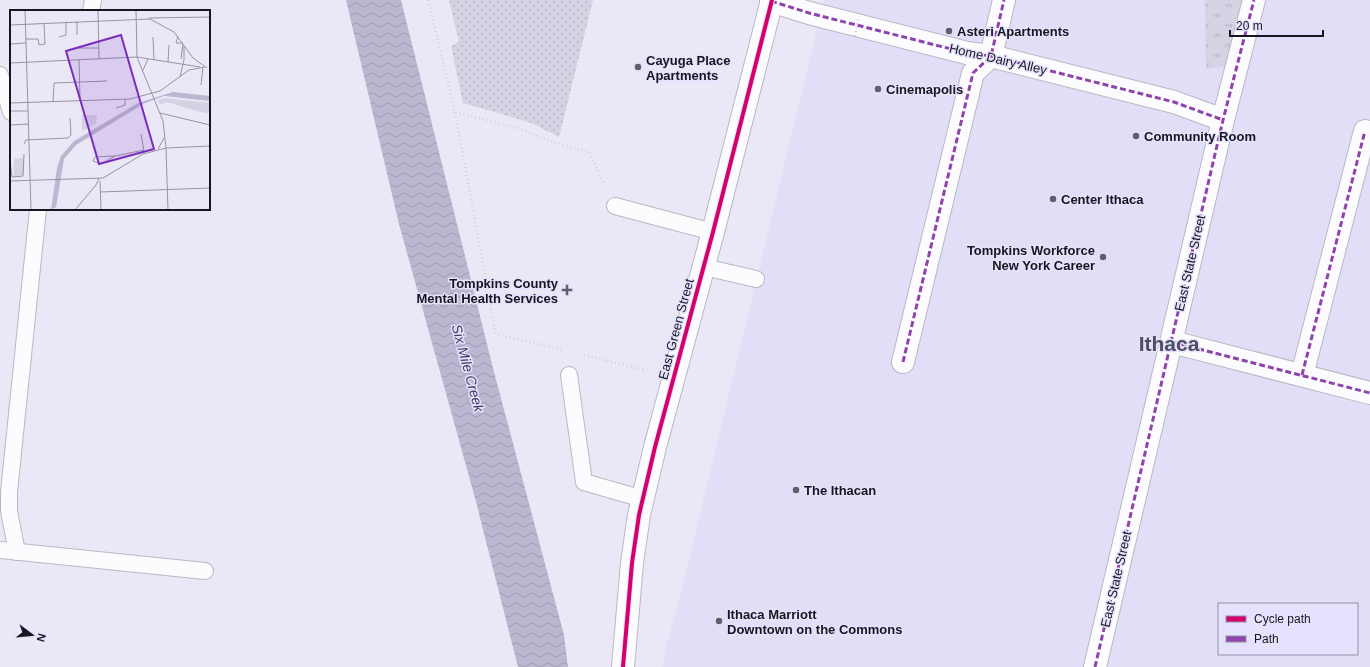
<svg xmlns="http://www.w3.org/2000/svg" width="1370" height="667" font-family="Helvetica,sans-serif">
	<defs>
		<pattern id="grass-dots" width="8" height="8" patternUnits="userSpaceOnUse"><rect width="8" height="8" fill="#d4d2e3"/><path d="M2 2h.1M6 6h.1" fill="none" stroke="#b5b3c2" stroke-width="1.8" stroke-linecap="round"/></pattern>
		<pattern id="park-tufts" width="24" height="20" patternUnits="userSpaceOnUse"><rect width="24" height="20" fill="#d4d2e3"/><path d="M3 7l-1-3M5 7V3M7 7l1-3M15 17l-1-3M17 17v-4M19 17l1-3" fill="none" stroke="#b5b3c2"/></pattern>
		<pattern id="water-waves" width="16" height="10" patternUnits="userSpaceOnUse"><rect width="16" height="10" fill="#bab7d0"/><path d="M0 5q4-4 8 0t8 0" fill="none" stroke="#9f9cb2"/></pattern>
	</defs>
	<rect width="100%" height="100%" fill="#eae8f7"/>
	<path fill="#e1def7" fill-rule="evenodd" d="M824,0H1370V667H663L666,647L679,601ZM1219,604H1357V654H1219Z"/>
	<path fill="url(#grass-dots)" d="M449,0H593L559,137L532,123L463,103L451,46L459,42Z"/>
	<path fill="url(#park-tufts)" d="M1205,0H1245L1246,63L1206,69Z"/>
	<path fill="url(#water-waves)" d="M346,0H401L494,372L564,635L568,667H518L475,498L399,224Z"/>
	<g fill="none" stroke-linecap="round" stroke-linejoin="round">
		<defs>
			<g id="lane">
				<path d="M91,11L93,0"/>
				<path d="M0,75L11,112"/>
				<path d="M615,206L713,232"/>
				<path d="M704,267L756,279"/>
				<path d="M569,375L584,482L643,499"/>
				<path d="M0,550L205,571"/>
				<path d="M17,552L9,511V492L38,209"/>
			</g>
			<g id="street">
				<path d="M771,1L809,13L967,53L991,56L1174,102L1223,120"/>
				<path d="M1172,342L1370,393"/>
				<path d="M903,362L973,73L991,56L1004,0"/>
				<path d="M1302,375L1365,131"/>
				<path d="M1095,667L1223,120L1254,0"/>
			</g>
			<path id="highway" d="M623,667L632,563L639,515L655,447L713,232L772,0"/>
		</defs>
		<use href="#lane" stroke="#b9b8c3" stroke-width="18"/>
		<use href="#street" stroke="#b9b8c3" stroke-width="24"/>
		<use href="#highway" stroke="#b9b8c3" stroke-width="24"/>
		<g stroke="#d2d1d6" stroke-width="2.5" stroke-dasharray="1 3" stroke-linecap="butt">
			<path d="M428,0L455,112L518,128L552,142L589,152L604,184"/>
			<path d="M455,112L496,334L563,350"/>
			<path d="M584,355L645,370"/>
		</g>
		<use href="#lane" stroke="#fcfcfe" stroke-width="16"/>
		<use href="#street" stroke="#fcfcfe" stroke-width="22"/>
		<use href="#highway" stroke="#fcfcfe" stroke-width="22"/>
		<path stroke="#d2d1d6" stroke-width="2.5" stroke-dasharray="1 3" stroke-linecap="butt" d="M855,36L859,16"/>
		<g stroke="#8e44ad" stroke-width="3" stroke-dasharray="6 3" stroke-linecap="butt">
			<path d="M771,1L809,13L967,53L991,56L1174,102L1223,120"/>
			<path d="M1172,342L1370,393"/>
			<path d="M903,362L973,73L991,56L1004,0"/>
			<path d="M1302,375L1365,131"/>
			<path d="M1095,667L1223,120L1254,0"/>
		</g>
		<defs>
			<path id="cycleway" d="M623,667L632,563L639,515L655,447L713,232L772,0"/>
		</defs>
		<use href="#cycleway" stroke="#e5e2fd" stroke-width="6"/>
		<use href="#cycleway" stroke="#d6006c" stroke-width="4"/>
	</g>
	<g fill="#615f6b" stroke="#e5e2fd" stroke-width="1.5">
		<circle cx="949" cy="31" r="4"/>
		<circle cx="638" cy="67" r="4"/>
		<circle cx="878" cy="89" r="4"/>
		<circle cx="1136" cy="136" r="4"/>
		<circle cx="1053" cy="199" r="4"/>
		<circle cx="1103" cy="257" r="4"/>
		<path d="M565 284h4v4h4v4h-4v4h-4v-4h-4v-4h4z"/>
		<circle cx="796" cy="490" r="4"/>
		<circle cx="719" cy="621" r="4"/>
	</g>
	<g text-anchor="middle" dominant-baseline="central" stroke-width="3" stroke-linejoin="round" paint-order="stroke">
		<g font-size="13" font-weight="bold" fill="#17151f" stroke="#e5e2fd" text-anchor="start">
			<text x="957" y="31">Asteri Apartments</text>
			<text x="646" y="60">Cayuga Place<tspan x="646" dy="15">Apartments</tspan></text>
			<text x="886" y="89">Cinemapolis</text>
			<text x="1144" y="136">Community Room</text>
			<text x="1061" y="199">Center Ithaca</text>
			<text x="1095" y="250" text-anchor="end">Tompkins Workforce<tspan x="1095" dy="15">New York Career</tspan></text>
			<text x="558" y="283" text-anchor="end">Tompkins County<tspan x="558" dy="15">Mental Health Services</tspan></text>
			<text x="804" y="490">The Ithacan</text>
			<text x="727" y="614">Ithaca Marriott<tspan x="727" dy="15">Downtown on the Commons</tspan></text>
		</g>
		<g font-size="13" fill="#17151f" stroke="#e5e2fd">
			<text transform="translate(998 59) rotate(13)">Home Dairy Alley</text>
			<text transform="translate(1190 263) rotate(-77)">East State Street</text>
			<text transform="translate(676 329) rotate(-75)">East Green Street</text>
			<text transform="translate(1116 579) rotate(-77)">East State Street</text>
		</g>
		<g font-size="14" font-style="italic" fill="#403862" stroke="#e5e2fd">
			<text transform="translate(468 368) rotate(75)">Six Mile Creek</text>
		</g>
		<g font-size="21" font-weight="bold" fill="#4f4c63" stroke="#e5e2fd">
			<text x="1169" y="343">Ithaca</text>
		</g>
	</g>
	<g transform="translate(10 10)">
		<rect width="200" height="200" fill="#eae8f7"/>
		<path d="M72,105H87L86,114L72,121ZM13,148L14,165L4,166V149Z" fill="#d4d2e3"/>
		<path d="M155,88L200,93V100L198,103L190,102L157,92L150,95L148,90Z" fill="#d4d2e3"/>
		<path d="M163,82L200,86V91L154,86L135,93L66,135L54,149L46,197L41,200L47,158L51,146L64,131L128,93Z" fill="#bab7d0"/>
		<path fill="none" stroke="#9694a1" stroke-width="1" d="M15,0L21,200M88,0L89,49M126,0L127,47L153,111L156,138L200,136M139,8L200,7M67,11V25M0,15L140,9L164,22L183,48L197,58M168,26L166,33H173M49,27L56,25V12M143,27L144,50M16,29H28L29,35L35,34L34,13M0,34L16,33M67,38H89M171,49L173,34M69,50L70,90M158,52L159,35M0,53L127,47L190,57M133,60L138,49M170,67L174,50V36M191,75L193,57M43,92L44,73L97,71M0,93L120,89L150,81L179,60L195,57M106,98L115,95V89M0,101H18M150,103L200,115M0,115L19,114M131,124L134,141M14,134L16,130L58,128L61,125L60,108M148,139L154,128M105,146L91,154L83,151L85,147L105,146L134,140M0,150L2,167L13,166L14,144M0,171L93,168L133,144L156,138L158,200M90,171L91,200M90,182L200,178M65,200L86,175L89,168"/>
		<path fill="#7b2cbf" fill-opacity="0.15" stroke="#7b2cbf" stroke-width="2" d="M111,25L144,139L89,154L56,41Z"/>
		<rect width="200" height="200" fill="none" stroke="#17151f" stroke-width="2"/>
	</g>
	<rect x="1218" y="603" width="140" height="52" fill="#e5e2fd" stroke="#9390a4"/>
	<rect x="1226" y="616" width="20" height="6" fill="#d6006c" stroke="#9390a4"/>
	<text x="1254" y="623" font-size="12" fill="#17151f">Cycle path</text>
	<rect x="1226" y="636" width="20" height="6" fill="#8e44ad" stroke="#9390a4"/>
	<text x="1254" y="643" font-size="12" fill="#17151f">Path</text>
	<g transform="translate(32 635) rotate(106)" stroke="#e5e2fd" stroke-width="3" paint-order="stroke">
	<path d="M0-3L7 15L0 10L-7 15Z" fill="#17151f"/>
	<text y="-6" font-size="11" font-weight="bold" text-anchor="middle" fill="#17151f">N</text>
	</g>
	<path d="M1230 30v6h93v-6" fill="none" stroke="#17151f" stroke-width="2"/>
	<text x="1236" y="30" font-size="12" fill="#17151f" stroke="#e5e2fd" stroke-width="3" paint-order="stroke">20 m</text>
</svg>
